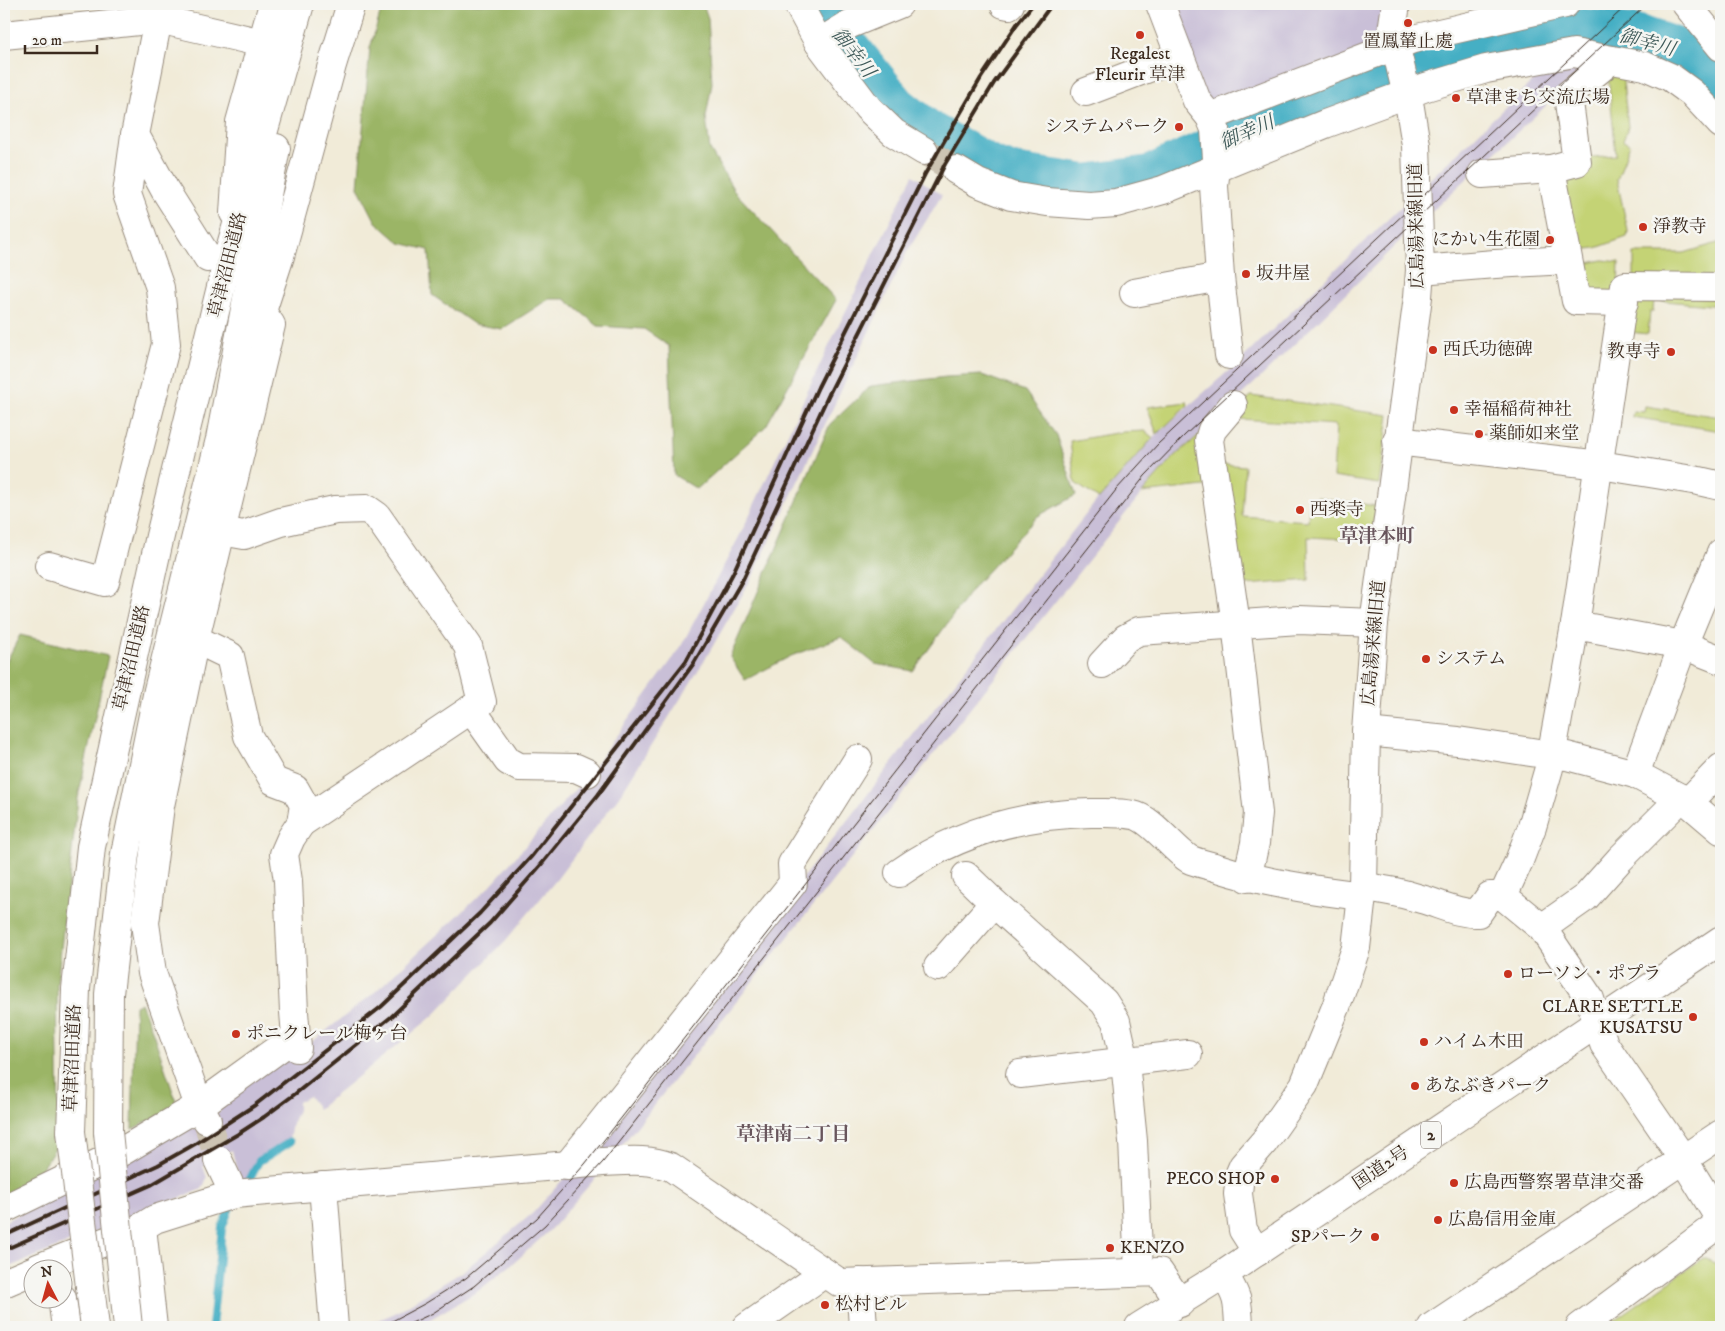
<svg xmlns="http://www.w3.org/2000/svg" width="1725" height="1331" font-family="'IM FELL DW Pica','Noto Serif JP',serif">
	<rect width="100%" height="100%" fill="#f6f6f2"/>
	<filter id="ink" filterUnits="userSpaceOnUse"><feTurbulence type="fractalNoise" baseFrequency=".02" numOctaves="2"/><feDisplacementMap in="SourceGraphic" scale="10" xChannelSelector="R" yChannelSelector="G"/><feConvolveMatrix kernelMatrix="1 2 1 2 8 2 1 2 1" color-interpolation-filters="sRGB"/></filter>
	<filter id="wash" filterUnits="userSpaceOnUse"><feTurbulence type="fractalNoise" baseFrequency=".0096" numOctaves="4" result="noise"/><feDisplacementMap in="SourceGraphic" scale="20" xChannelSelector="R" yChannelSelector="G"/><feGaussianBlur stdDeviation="1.12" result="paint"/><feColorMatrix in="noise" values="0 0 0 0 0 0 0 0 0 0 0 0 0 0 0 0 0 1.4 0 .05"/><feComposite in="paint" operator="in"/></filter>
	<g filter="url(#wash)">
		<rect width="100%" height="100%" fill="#f1ebd8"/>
		<g fill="#c9bfd7">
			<path d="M1171,4H1383L1382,48L1221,106L1205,98Z"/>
			<path d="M1621,4H1664L1657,10L1616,9Z"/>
			<path d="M1568,47L1610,50L1563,90L1408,233L1260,378L1173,458L1142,493L599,1174L551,1229L516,1261L478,1291L417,1327H362L395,1313L462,1272L533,1213L566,1176L779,908L1097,500L1147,443L1244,357Z"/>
			<path d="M913,175L942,195L907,252L752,578L703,663L620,795L557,879L506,940L433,1016L318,1109L309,1096L298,1102V1110L292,1124L289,1140L258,1160L247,1179L239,1181L232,1150L203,1166L207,1178L202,1189L4,1269V1222L189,1124L194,1129L220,1111L221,1102L293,1053L295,1064L304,1056L303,1049L374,993L490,886L587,776L679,650L740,535L836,331Z"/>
		</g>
		<g fill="#c4d375" stroke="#807e4a">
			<path d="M1622,72L1628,127L1623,141L1630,144L1617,180L1628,231L1627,237L1596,248L1571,251L1556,173L1582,158L1616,155L1608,74Z"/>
			<path d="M1721,242V281H1634V253H1684Z"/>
			<path d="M1603,260L1619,262L1618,297L1579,295L1574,266Z"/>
			<path d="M1632,290L1721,291V306L1654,300L1653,311H1650L1648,334L1629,332Z"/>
			<path d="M1251,396L1389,415L1379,484L1333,477L1336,425L1239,419L1238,425L1228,424L1241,405Z"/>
			<path d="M1187,402L1188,405L1157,434L1147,407Z"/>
			<path d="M1645,406L1721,417V431L1632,417L1633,411L1644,412Z"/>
			<path d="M1206,429L1213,485L1142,493L1173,458Z"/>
			<path d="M1145,431L1153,438L1099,499L1075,483L1070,441L1122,432Z"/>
			<path d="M1221,464L1245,466L1242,516L1308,521L1309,503H1316L1317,497L1376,506L1371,540L1308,537L1309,580L1235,586Z"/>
			<path d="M1703,1258L1719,1265L1721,1269V1327H1605Z"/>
		</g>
		<g fill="#9bb566" stroke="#6b7042">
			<path d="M383,4H703L708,18L712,83L706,117L710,150L735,192L836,300L766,426L697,489L674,475L669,346L644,329L598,326L565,299H549L502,329L474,324L432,295L429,250L400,243L376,222L358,187L370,48Z"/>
			<path d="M982,375L1025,391L1056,435L1076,495L1038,516L975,585L913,671L875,664L841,637L791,656L745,680L730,657L830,424L871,386L946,377Z"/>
			<path d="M20,635L108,656L78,798L57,984L59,1142L30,1186L4,1198V666Z"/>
			<path d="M141,1003L151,1027L176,1101L174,1109L132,1129L135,1006Z"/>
		</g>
		<path fill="#45afc4" stroke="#406c71" d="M1652,27L1702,35L1721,58V110L1670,69L1627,49L1565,28Z"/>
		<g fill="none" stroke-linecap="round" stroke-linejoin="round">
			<g stroke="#45afc4" stroke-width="8">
				<path d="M250,1179L259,1161L290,1142"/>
				<path d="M212,1327L222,1228L230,1207"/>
			</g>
			<path stroke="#45afc4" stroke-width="44" d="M818,4L831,27L896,107L929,133L990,167L1013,175L1086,186L1150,177L1302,108L1372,81L1433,59L1497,42L1565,28L1635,36L1690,54L1721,89"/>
		</g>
	</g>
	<g filter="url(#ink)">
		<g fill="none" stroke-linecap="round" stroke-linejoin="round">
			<g stroke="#cdc4b3" stroke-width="28" stroke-dasharray="28 14" stroke-linecap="butt">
				<path d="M924,151L956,170"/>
				<path d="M207,1120L218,1160"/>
			</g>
			<defs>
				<g id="minor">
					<path d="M161,4L135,135L165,190L208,258"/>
					<path d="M798,4L819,43L868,108L894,133L924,151"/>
					<path d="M1004,4L1009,5L1010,4"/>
					<path d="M1160,4L1197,101L1210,117L1215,129L1217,159L1214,186L1220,277L1229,355"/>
					<path d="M1686,4L1721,47"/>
					<path d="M4,35L158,19L263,43"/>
					<path d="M819,43L850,24L899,4"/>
					<path d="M1086,92L1180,56"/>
					<path d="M1210,117L1413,39L1565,4"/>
					<path d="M1551,169L1576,301L1624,302"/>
					<path d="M956,170L978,183L1011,196L1047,202L1089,205L1116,203L1163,190L1325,124L1426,87L1486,69L1574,53L1645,66L1670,77L1692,93L1721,124"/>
					<path d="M1482,174L1551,169L1577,162L1568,95L1611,60"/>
					<path d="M234,213L240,122L273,4"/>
					<path d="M1420,270L1495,264L1567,260"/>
					<path d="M1134,293L1220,277"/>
					<path d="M255,333L280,256L332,65L351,4"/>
					<path d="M1233,405L1212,430L1209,440L1236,624L1258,813L1255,843L1247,878"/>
					<path d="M1397,441L1600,465L1699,481L1721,486"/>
					<path d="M221,531L244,535L281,522L335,510L367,509L377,516L468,646L482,702L301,823"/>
					<path d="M49,566L105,582L166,344L160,288L127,194L135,135"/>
					<path d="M1575,625L1683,645L1721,660"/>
					<path d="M195,639L230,656L248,736L274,781L295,789L304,805L301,823L291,838L284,854L288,881L294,1012L297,1048"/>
					<path d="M1102,664L1126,638L1139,631L1299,620L1374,623"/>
					<path d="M471,709L508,761L519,767L576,768L587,773"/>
					<path d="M1366,732L1458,741L1551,755L1567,756L1635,774L1688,802L1721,830"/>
					<path d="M1635,774L1683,645L1721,553"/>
					<path d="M1688,802L1721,768"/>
					<path d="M899,873C956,833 1022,814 1091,813C1105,813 1119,812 1133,815C1151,818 1172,848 1189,859C1197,863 1209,865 1218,868C1265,883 1313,890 1362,896"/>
					<path d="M966,876L994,903L1104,1002L1116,1021L1125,1062L1133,1141L1139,1272"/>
					<path d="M1363,887C1383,889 1402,893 1421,899C1440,904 1458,914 1478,913L1490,896H1503"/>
					<path d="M1542,928L1503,896L1519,861L1532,827L1549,768L1575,625L1625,286L1721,287"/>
					<path d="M938,967L994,903"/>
					<path d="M1597,1022L1590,999L1542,928L1586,897L1620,859L1681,798"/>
					<path d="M1020,1074L1188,1054"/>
					<path d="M207,1120L199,1106L152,973L145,923L160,806L195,639L271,325L266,318"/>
					<path d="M218,1160L234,1194"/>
					<path d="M567,1166L793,883L792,864L858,759"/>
					<path d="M323,1186L334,1327"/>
					<path d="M4,1209L121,1152L199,1106L296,1036"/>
					<path d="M142,1227L153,1327"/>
					<path d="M1257,1252L1243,1230L1238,1194L1240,1173L1243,1166L1264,1142L1304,1085L1336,1007L1356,948L1363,887L1366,732L1374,623L1418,297L1420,270L1416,145L1410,108L1392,31L1396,4"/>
					<path d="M38,1268L142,1227L155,1219L234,1194L603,1162C626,1161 648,1158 671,1167L840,1283L1159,1272L1180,1303"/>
					<path d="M1224,1274C1238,1298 1238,1300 1239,1327"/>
					<path d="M860,1282L863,1327"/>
					<path d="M4,1283L32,1271"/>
					<path d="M62,1298L66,1327"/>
					<path d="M747,1327L825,1273"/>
					<path d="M1432,1327L1721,1134"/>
					<path d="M1580,1327L1721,1222"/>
				</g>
				<g id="tertiary">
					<path d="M1597,1022L1604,1044L1683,1159L1721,1221"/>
					<path d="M71,1132L76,989L91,847L160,536L232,242L300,4"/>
					<path d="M108,1132L109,994L125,854L158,690L220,439L276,148"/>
				</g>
				<path id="trunk" d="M1139,1327L1224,1274L1721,940"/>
			</defs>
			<use href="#minor" stroke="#968a7b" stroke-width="30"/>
			<use href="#tertiary" stroke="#968a7b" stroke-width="30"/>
			<use href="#trunk" stroke="#968a7b" stroke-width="30"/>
			<use href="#minor" stroke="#fff" stroke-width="28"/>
			<use href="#tertiary" stroke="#fff" stroke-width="28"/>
			<use href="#trunk" stroke="#fff" stroke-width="28"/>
			<g stroke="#3b2a1e" stroke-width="1">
				<path d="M381,1327L426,1303L466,1278L537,1218L585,1164L1116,490L1158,444L1628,4"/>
				<path d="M403,1327L433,1313L474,1286L545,1225L603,1162L1145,476L1184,436L1647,4"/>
			</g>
			<g stroke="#3b2a1e" stroke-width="4">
				<path d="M4,1236L158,1165L195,1144L255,1105L381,1007L480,913L531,857L686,661L733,573L818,387L925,174L981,78L1017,24L1033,4"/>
				<path d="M4,1250L151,1185L238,1134L264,1117L295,1094L391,1017L490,923L540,866L598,795L694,663L743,579L829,394L945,164L994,83L1052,4"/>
			</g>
			<defs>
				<g id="tertiary-bridge">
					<path d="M71,1132L95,1327"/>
					<path d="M108,1132L128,1327"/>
				</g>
			</defs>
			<use href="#tertiary-bridge" stroke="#968a7b" stroke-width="30" stroke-linecap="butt"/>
			<use href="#tertiary-bridge" stroke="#fff" stroke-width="28"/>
		</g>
	</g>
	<g fill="#c8321e" stroke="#f6f6f2" stroke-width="2">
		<circle cx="1408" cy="23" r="5"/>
		<circle cx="1140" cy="35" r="5"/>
		<circle cx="1456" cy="98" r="5"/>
		<circle cx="1179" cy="127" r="5"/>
		<circle cx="1643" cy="227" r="5"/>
		<circle cx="1550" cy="240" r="5"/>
		<circle cx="1246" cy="274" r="5"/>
		<circle cx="1433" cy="350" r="5"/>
		<circle cx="1671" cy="352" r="5"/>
		<circle cx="1454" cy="410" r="5"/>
		<circle cx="1479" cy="434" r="5"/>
		<circle cx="1300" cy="510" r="5"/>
		<circle cx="1426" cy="659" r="5"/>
		<circle cx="1508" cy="974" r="5"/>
		<circle cx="1693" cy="1017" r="5"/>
		<circle cx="236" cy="1034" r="5"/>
		<circle cx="1424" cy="1042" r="5"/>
		<circle cx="1415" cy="1086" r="5"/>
		<circle cx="1275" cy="1179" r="5"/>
		<circle cx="1454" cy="1183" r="5"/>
		<circle cx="1438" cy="1220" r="5"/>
		<circle cx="1375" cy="1237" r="5"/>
		<circle cx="1110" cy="1248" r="5"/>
		<circle cx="825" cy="1305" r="5"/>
	</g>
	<g text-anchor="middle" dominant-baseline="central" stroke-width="5" stroke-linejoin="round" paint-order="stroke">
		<rect fill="#f6f6f2" stroke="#73675e" stroke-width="1" x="1421" y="1121.5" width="20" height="27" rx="4"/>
		<g font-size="16" font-weight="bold" fill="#3b2a1e">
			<text x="1431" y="1135">2</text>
		</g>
		<g font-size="18" fill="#3b2a1e" stroke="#f6f6f2" text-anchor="start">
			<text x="1408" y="42" text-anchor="middle">置鳳輦止處</text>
			<text x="1140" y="54" text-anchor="middle">Regalest<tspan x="1140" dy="21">Fleurir 草津</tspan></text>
			<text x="1466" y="98">草津まち交流広場</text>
			<text x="1169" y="127" text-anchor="end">システムパーク</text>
			<text x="1653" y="227">淨教寺</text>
			<text x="1540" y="240" text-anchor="end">にかい生花園</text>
			<text x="1256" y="274">坂井屋</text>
			<text x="1443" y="350">西氏功徳碑</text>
			<text x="1661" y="352" text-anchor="end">教専寺</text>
			<text x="1464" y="410">幸福稲荷神社</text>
			<text x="1489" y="434">薬師如来堂</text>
			<text x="1310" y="510">西楽寺</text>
			<text x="1436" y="659">システム</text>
			<text x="1518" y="974">ローソン・ポプラ</text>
			<text x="1683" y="1007" text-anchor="end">CLARE SETTLE<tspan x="1683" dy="21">KUSATSU</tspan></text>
			<text x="246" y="1034">ポニクレール梅ヶ台</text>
			<text x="1434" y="1042">ハイム木田</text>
			<text x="1425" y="1086">あなぶきパーク</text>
			<text x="1265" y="1179" text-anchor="end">PECO SHOP</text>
			<text x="1464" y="1183">広島西警察署草津交番</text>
			<text x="1448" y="1220">広島信用金庫</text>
			<text x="1365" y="1237" text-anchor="end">SPパーク</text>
			<text x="1120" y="1248">KENZO</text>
			<text x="835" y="1305">松村ビル</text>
		</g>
		<g font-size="18" fill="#3b2a1e" stroke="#f6f6f2">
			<text transform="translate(1417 226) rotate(-91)">広島湯来線旧道</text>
			<text transform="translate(228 265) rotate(-76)">草津沼田道路</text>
			<text transform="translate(1374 643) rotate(-85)">広島湯来線旧道</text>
			<text transform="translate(132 658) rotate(-77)">草津沼田道路</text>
			<text transform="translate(73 1058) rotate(-88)">草津沼田道路</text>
			<text transform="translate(1381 1168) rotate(-34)">国道2号</text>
		</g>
		<g font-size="19" font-style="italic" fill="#3e5958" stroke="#f6f6f2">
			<text transform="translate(1647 43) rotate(15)">御幸川</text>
			<text transform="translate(853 53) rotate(52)">御幸川</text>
			<text transform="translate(1247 133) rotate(-24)">御幸川</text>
		</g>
		<g font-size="19" font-weight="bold" fill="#68555c" stroke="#f6f6f2">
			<text x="1377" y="536">草津本町</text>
			<text x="793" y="1134">草津南二丁目</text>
		</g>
	</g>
	<rect width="1725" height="1331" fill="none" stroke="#f6f6f2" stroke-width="20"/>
	<g transform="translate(48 1284) rotate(354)"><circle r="24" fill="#f6f6f2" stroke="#aba49d"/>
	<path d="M0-4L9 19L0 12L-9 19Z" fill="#c8321e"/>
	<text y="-8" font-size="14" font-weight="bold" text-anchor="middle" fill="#3b2a1e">N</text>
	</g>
	<path d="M25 45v8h72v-8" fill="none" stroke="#3b2a1e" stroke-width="2.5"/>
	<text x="32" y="45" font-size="15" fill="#3b2a1e" stroke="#f6f6f2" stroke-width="4" paint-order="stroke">20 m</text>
</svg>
